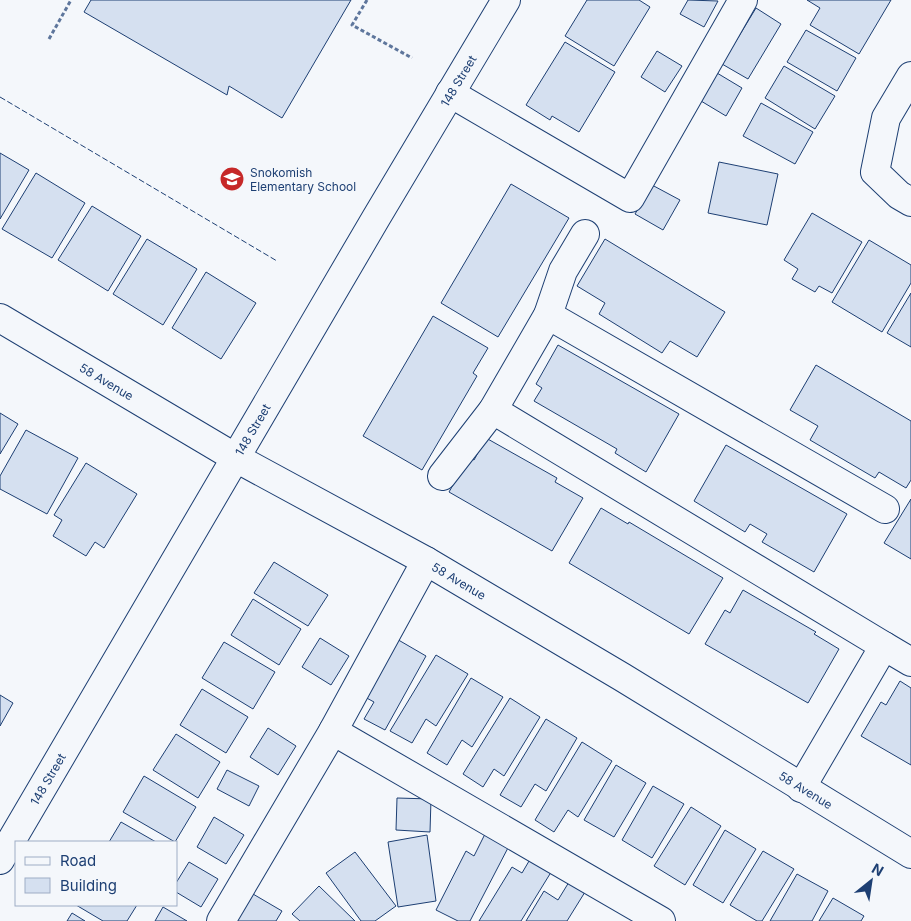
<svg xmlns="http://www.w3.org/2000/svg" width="911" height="921" font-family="Inter,sans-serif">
	<rect width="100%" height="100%" fill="#f4f7fb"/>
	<g fill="#d5e0f0" stroke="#1d3f73">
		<path d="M91,0H351L282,118L229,86L227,95L84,12Z"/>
		<path d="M587,0H639L650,7L614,66L565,36Z"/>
		<path d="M688,0L718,1L704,27L680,14Z"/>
		<path d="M807,0H891L859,54L810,25L820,8Z"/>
		<path d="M756,8L781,24L748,79L722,64Z"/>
		<path d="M806,30L856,58L837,91L787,62Z"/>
		<path d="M565,42L615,72L579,132L552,116L550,120L526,105Z"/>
		<path d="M657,51L682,66L665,92L641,77Z"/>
		<path d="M784,66L835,96L815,129L765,98Z"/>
		<path d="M717,73L742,88L726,116L701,101Z"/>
		<path d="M761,103L813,132L795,164L743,136Z"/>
		<path d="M0,153L29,170L0,219Z"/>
		<path d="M719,162L778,174L767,225L708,213Z"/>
		<path d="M36,173L85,203L52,258L2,229Z"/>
		<path d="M511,184L569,218L498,337L441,303Z"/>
		<path d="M652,185L680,200L663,230L635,214Z"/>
		<path d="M92,206L141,236L108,291L58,260Z"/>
		<path d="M812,213L862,242L832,293L819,286L815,292L792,279L798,269L784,260Z"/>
		<path d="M147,239L197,269L163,325L113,294Z"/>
		<path d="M605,239L725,312L697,357L670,341L662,353L599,314L605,303L577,286Z"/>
		<path d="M869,240L911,265V283L882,332L832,302Z"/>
		<path d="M206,272L256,303L221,359L172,328Z"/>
		<path d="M911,293V347L887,333Z"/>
		<path d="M433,316L488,348L473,373L477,376L422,470L363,436Z"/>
		<path d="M558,345L679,414L646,472L615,453L617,449L534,401L542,388L536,384Z"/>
		<path d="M816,365L911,421V480L906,488L879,472L875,478L810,440L818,426L790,410Z"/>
		<path d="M0,413L18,424L0,454Z"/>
		<path d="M26,430L78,458L47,514L0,489V476Z"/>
		<path d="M486,438L557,478L555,482L583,498L552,551L449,492L469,457L474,460Z"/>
		<path d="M726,445L847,514L814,572L762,542L767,534L750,524L745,532L694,501Z"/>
		<path d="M86,463L137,494L104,548L95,542L86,556L53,536L62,520L54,515Z"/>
		<path d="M911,499V559L884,543Z"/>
		<path d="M601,508L628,524L629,522L723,578L689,634L569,563Z"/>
		<path d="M274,562L328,595L308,626L254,593Z"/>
		<path d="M743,590L816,632L814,634L839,649L808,703L705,644L725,610L730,613Z"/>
		<path d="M253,599L301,629L279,665L231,635Z"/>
		<path d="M320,638L349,656L331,685L302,667Z"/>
		<path d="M395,638L426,656L385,730L364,719L374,702L363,696Z"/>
		<path d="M224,642L275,672L253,709L202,678Z"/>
		<path d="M436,655L468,674L436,726L426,719L412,743L390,731Z"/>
		<path d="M471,678L503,697L472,747L462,740L447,765L427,753Z"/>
		<path d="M900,681L911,688V765L861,736L881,702L886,705Z"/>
		<path d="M202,689L248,717L226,753L180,725Z"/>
		<path d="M0,695L13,703L0,726Z"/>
		<path d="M510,698L540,717L504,776L494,769L483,787L463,774Z"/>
		<path d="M546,719L577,738L546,791L535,784L521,807L500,795Z"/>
		<path d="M268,728L296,746L278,775L250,757Z"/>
		<path d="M176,734L220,762L198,798L153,770Z"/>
		<path d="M582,742L612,761L578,817L568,810L554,832L535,820Z"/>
		<path d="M616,765L646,783L614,837L584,820Z"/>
		<path d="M227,770L259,786L249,806L217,789Z"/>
		<path d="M144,776L196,807L175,842L123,812Z"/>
		<path d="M653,786L684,804L652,858L622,840Z"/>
		<path d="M397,798L431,799L430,832L396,830Z"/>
		<path d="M691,807L721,826L685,885L654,866Z"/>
		<path d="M214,817L244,835L226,864L197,847Z"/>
		<path d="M121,822L156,842H109Z"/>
		<path d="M725,830L756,849L723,903L693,885Z"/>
		<path d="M486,832L510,844L470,921H458L436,910L466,851L474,856Z"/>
		<path d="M427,835L436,901L398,907L388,842Z"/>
		<path d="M763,851L794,869L762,921H757L730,905Z"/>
		<path d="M355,852L396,906L375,921H361L326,873Z"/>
		<path d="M532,856L553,869L521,921H479L512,867L522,873Z"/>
		<path d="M189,862L218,879L201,907L176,892V883Z"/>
		<path d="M797,874L828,891L812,921H770Z"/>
		<path d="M569,882L585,892L567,921H526L544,891L558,900Z"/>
		<path d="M319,886L355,921H300L292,914Z"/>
		<path d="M253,894L282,911L276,921H236Z"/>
		<path d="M833,898L864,916L861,921H819Z"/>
		<path d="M76,905H137L127,921H103Z"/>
		<path d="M163,907L187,921H155Z"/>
		<path d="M72,913L85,921H67Z"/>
	</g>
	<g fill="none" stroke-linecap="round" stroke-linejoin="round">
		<defs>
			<g id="minor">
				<path d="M911,76L886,118L875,172L899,195L911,202"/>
				<path d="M450,93L630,198L743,0"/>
				<path d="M548,315L885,509"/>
				<path id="s1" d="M0,318L236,458L426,561L622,677L911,854"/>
				<path d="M493,410L884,646L801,788"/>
				<path d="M442,476L493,410L548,315L563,271L585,234"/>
				<path d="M884,646L911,662"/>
				<path d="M333,731L661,921"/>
				<path d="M221,921L333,731L426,561"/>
			</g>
			<g id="major">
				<path id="s2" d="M0,860L376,218L506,0"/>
			</g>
		</defs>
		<use href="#minor" stroke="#1d3f73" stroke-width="30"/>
		<use href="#major" stroke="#1d3f73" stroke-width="30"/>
		<g stroke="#5e769c" stroke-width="3" stroke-dasharray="4 2.5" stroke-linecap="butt">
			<path d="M367,0L352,25L412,58"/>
			<path d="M49,39L71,0"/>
		</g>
		<use href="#minor" stroke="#f4f7fb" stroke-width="28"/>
		<use href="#major" stroke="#f4f7fb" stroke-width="28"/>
		<path stroke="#1d3f73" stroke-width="1" stroke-dasharray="6 2.5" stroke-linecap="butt" d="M0,97L277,261"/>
	</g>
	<defs>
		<symbol id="school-disc" viewBox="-11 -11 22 22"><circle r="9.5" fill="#c62828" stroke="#f4f7fb"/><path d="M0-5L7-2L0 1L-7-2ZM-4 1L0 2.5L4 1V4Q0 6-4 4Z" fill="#fff"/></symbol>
	</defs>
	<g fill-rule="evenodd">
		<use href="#school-disc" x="218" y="165" width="28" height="28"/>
	</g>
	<g text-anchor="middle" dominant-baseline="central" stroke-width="4" stroke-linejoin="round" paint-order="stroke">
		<g font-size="12" fill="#1d3f73" stroke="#f4f7fb">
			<text stroke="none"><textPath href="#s2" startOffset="904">148 Street</textPath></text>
			<text stroke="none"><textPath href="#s1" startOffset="124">58 Avenue</textPath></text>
			<text stroke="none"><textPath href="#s2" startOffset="499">148 Street</textPath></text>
			<text stroke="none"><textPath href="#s1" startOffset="529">58 Avenue</textPath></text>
			<text stroke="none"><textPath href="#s2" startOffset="94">148 Street</textPath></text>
			<text stroke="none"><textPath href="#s1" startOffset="934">58 Avenue</textPath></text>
		</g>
		<g font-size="12" fill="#1d3f73" stroke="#f4f7fb" text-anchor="start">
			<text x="250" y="172">Snokomish<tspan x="250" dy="14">Elementary School</tspan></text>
		</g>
	</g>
	<rect x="15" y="841" width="162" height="65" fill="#f4f7fb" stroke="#9eadc5"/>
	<rect x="25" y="857" width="25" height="8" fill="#f4f7fb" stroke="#9eadc5"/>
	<text x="60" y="866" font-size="15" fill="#1d3f73">Road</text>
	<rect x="25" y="878" width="25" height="15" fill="#d5e0f0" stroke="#9eadc5"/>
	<text x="60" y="891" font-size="15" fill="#1d3f73">Building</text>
	<g transform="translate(871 881) rotate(30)" stroke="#f4f7fb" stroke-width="4" paint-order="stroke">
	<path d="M0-4L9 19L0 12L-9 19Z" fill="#1d3f73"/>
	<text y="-8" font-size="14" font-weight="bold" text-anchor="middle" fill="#1d3f73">N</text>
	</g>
</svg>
